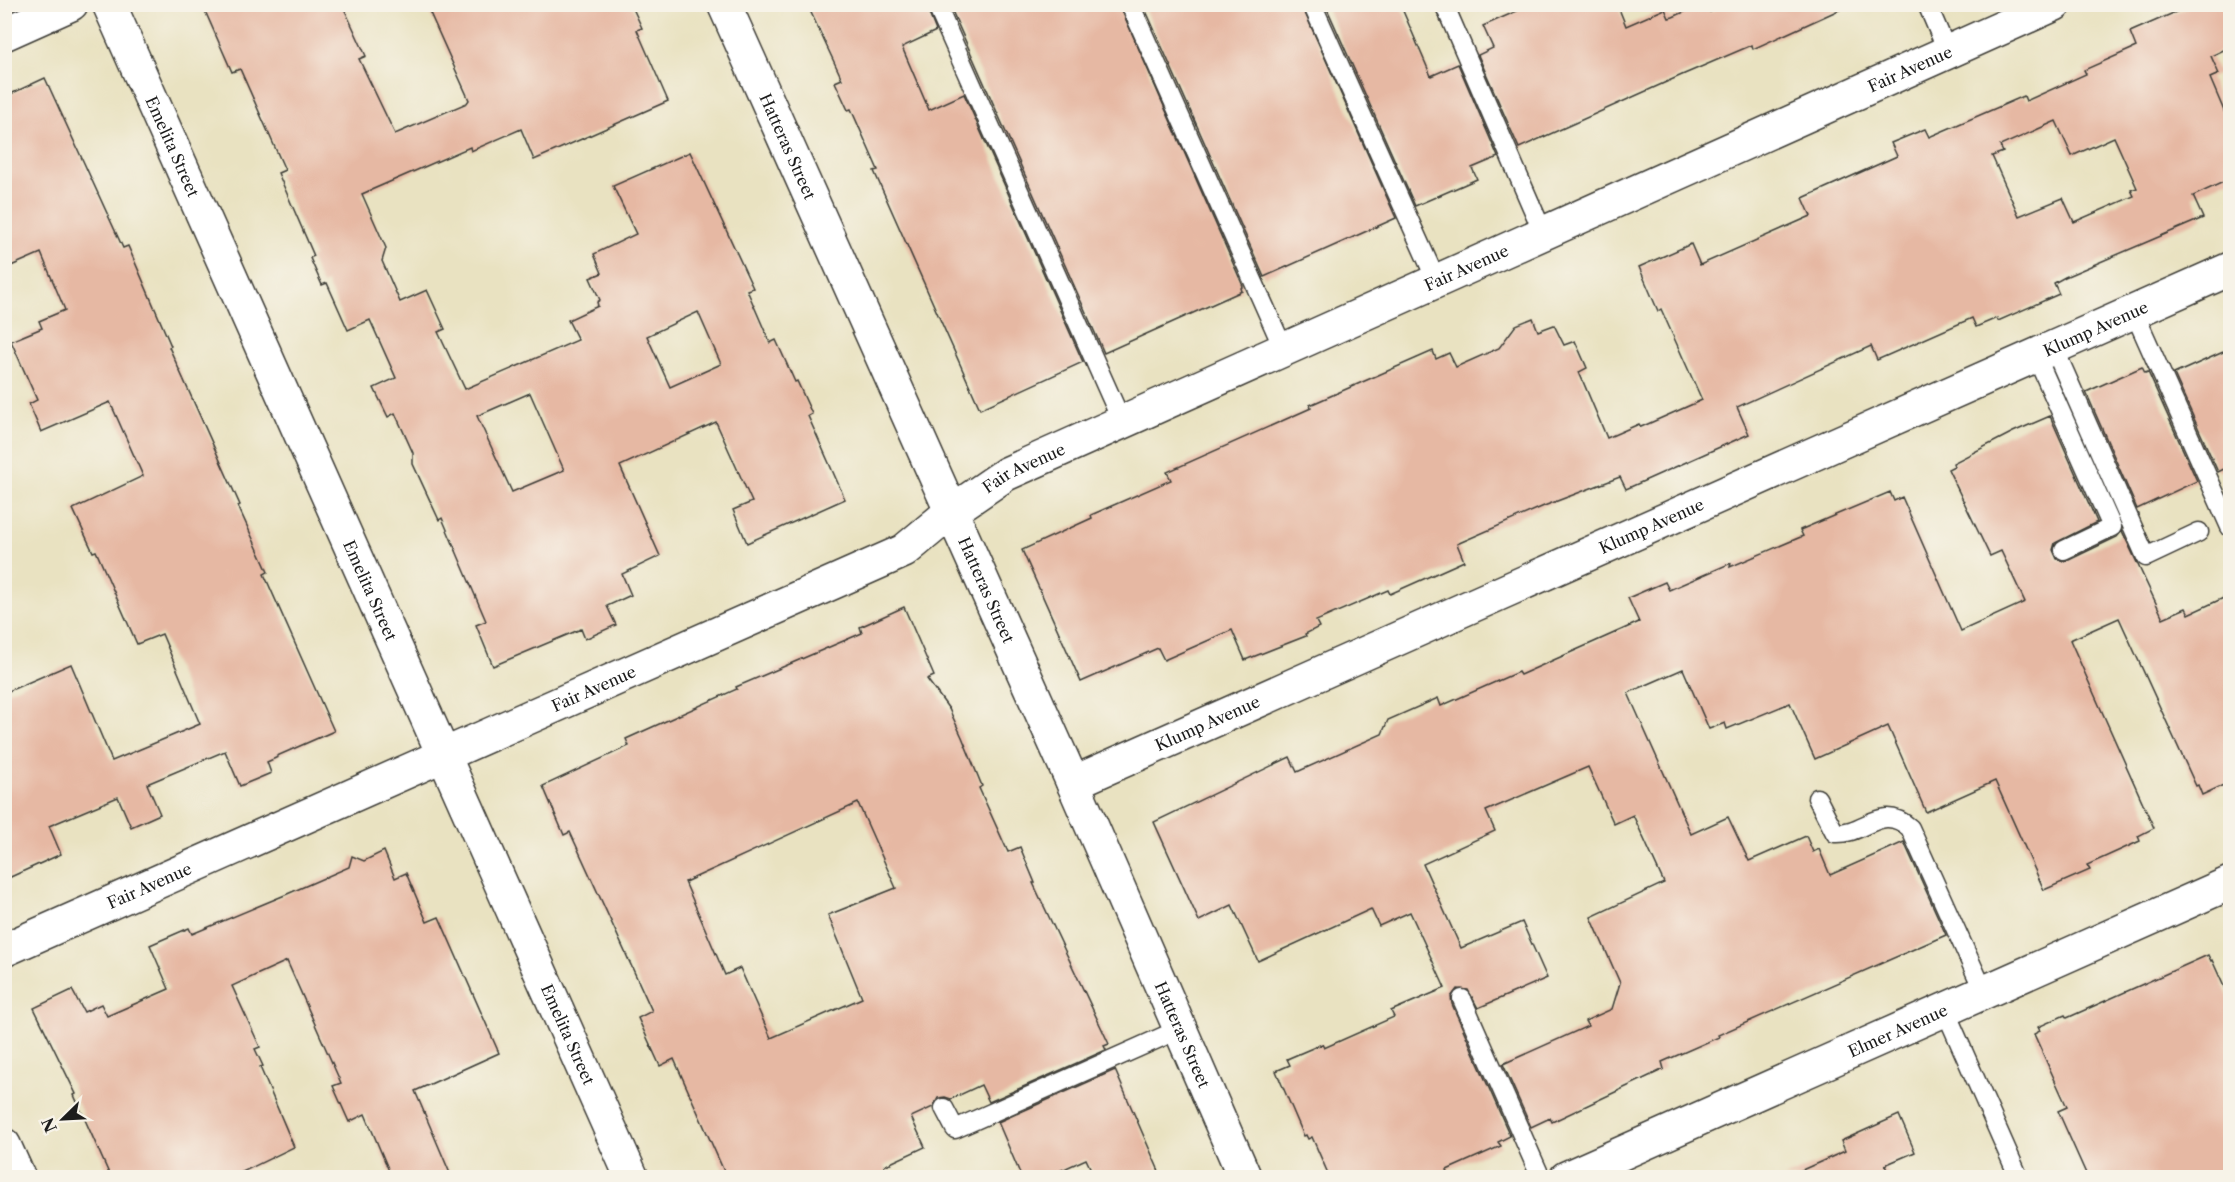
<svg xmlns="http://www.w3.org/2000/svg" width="2235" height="1182" font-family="'Libre Caslon Text',serif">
	<rect width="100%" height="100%" fill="#f7f3e8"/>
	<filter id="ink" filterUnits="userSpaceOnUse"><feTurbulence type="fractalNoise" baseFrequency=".0167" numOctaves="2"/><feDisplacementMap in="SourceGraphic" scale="12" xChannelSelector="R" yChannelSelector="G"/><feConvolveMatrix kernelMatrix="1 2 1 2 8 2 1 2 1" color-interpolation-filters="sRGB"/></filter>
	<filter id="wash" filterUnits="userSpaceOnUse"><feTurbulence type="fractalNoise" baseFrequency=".008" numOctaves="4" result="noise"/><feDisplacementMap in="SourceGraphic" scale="24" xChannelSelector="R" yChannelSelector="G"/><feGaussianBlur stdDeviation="1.35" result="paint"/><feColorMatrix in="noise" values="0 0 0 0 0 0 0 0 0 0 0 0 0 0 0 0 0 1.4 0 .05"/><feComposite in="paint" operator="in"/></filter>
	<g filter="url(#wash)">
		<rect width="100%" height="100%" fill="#e9e2c1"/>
		<g id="blocks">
			<g fill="#e6b8a3" fill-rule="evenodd">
				<path d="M202,4H342L366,56L359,59L395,134L467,103L469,100L426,4H631L642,28L637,30L668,101L534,160L521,129L471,151L470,147L362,194L386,248L382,261L400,302L427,290L445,329L438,332L465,389L578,340L568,320L598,306L597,302L600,300L590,278L602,273L594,254L636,234L613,186L690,152L753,288L747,290L770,343L776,340L795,382L797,381L812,414L808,416L845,499L747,543L733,510L752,502L716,422L620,466L660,556L622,574L631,595L607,606L616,625L585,639L581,629L493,666L476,625L486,621L442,518L439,520L413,464V453L395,413L388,417L374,388L396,378L370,320L348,330L327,283L322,285L310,258L314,256L278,173L285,170L240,69L232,72ZM698,312L721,364L670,387L647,336ZM530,393L564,470L512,492L477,416Z"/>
				<path d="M807,4H925L936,31L902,47L929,110L964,94L1083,362L980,409L874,171L878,170L851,109L848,110L835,82L842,79Z"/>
				<path d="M949,4H1119L1243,286L1241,288L1242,291L1104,353Z"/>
				<path d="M1143,4H1301L1396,218L1264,277Z"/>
				<path d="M1325,4H1400L1431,76L1458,64L1498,157L1472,168L1477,179L1415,206Z"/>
				<path d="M1533,4H1617L1626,26L1665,9L1669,18L1673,17L1702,4H1706L1710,12L1726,4H1852L1753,49L1752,45L1682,75L1519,148L1478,55L1493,48L1483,26Z"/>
				<path d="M2194,4H2230V47L2211,56L2219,74L2210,78L2230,125V179L2193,196L2203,218L2065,277L2054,283L2059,294L1998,321L1997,318L1976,327L1972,318L1877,360L1871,346L1737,407L1749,434L1626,489L1620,477L1544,506L1457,544L1464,561L1390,594L1388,590L1316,621L1319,627L1305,634L1306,636L1245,660L1232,630L1164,660L1158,648L1081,682L1022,550L1092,518L1091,515L1171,480L1167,472L1311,408L1310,405L1433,351L1436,359L1449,353L1456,367L1499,348L1516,325L1533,318L1538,331L1554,325L1564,345L1575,341L1587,368L1579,372L1607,438L1639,424L1641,427L1702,400L1661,309L1658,311L1639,267L1691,244L1700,265L1811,216L1803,198L1897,156L1891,143L1925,129L1929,137L2024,96L2026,101L2086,74L2084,70L2136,47L2130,32ZM2056,121L2072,156L2114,137L2137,188L2131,190L2134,196L2074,222L2063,198L2019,216L1992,156L2003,152L2000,146Z"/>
				<path d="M45,78L123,248L128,246L171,346L169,347L240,505L238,506L268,572L264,574L334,731L277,756L278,757L267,762L271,773L240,786L225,751L147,784L160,814L131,827L118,797L49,826L61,854L4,880V693L71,664L112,761L200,724L162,634L137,644L96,551L93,552L73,509L143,476L110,402L41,432L29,404L37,400L11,341L42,328L39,321L65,310L41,253L4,269V97Z"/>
				<path d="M2230,349V466L2218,472L2174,374Z"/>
				<path d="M2142,367L2145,373L2148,372L2197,481L2137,509L2086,392Z"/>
				<path d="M2050,416L2097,522L2055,543L2053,550L2057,559L2063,561L2069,560L2117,537L2122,531L2163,618L2186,608L2189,614L2230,595V782L2202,795L2198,785L2196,786L2119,618L2070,640L2154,828L2138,836L2140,841L2087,865L2090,870L2044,890L1995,781L1926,812L1888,726L1815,759L1790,703L1727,729L1725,723L1709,729L1683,669L1628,693L1691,834L1728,817L1749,861L1806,836L1813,852L1819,849L1830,875L1904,842L1946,935L1718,1035L1719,1037L1662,1062L1664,1069L1552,1122L1550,1118L1531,1127L1503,1064L1588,1026L1585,1021L1612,1009L1620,983L1591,917L1664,883L1633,815L1614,824L1588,767L1486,811L1495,831L1423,864L1461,948L1522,922L1547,978L1478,1008L1468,990L1457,989L1451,997L1452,1004L1510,1136L1498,1142L1501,1146L1447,1170L1450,1178H1330L1312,1137L1308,1139L1306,1135L1304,1136L1276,1071L1290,1065L1287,1059L1322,1044L1324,1048L1394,1017L1391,1011L1445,988L1410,912L1379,926L1371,909L1258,961L1232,905L1199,921L1154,822L1290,757L1297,772L1382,734L1388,720L1438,698L1441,706L1518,672L1520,675L1639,622L1628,598L1665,582L1669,590L1731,563L1730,567L1803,536L1800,530L1890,492L1894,501L1902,497L1961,631L2025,602L2001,551L1990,556L1948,469L1954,466L1953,463L2013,432Z"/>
				<path d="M904,607L934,676L927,679L949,709L962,737L982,786L979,788L1008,852L1020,847L1035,883H1033L1109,1044L1104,1046L1106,1050L989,1102L981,1085L951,1099L945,1097L938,1098L933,1107L911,1117L925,1147L884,1166L889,1178H727L674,1059L660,1066L638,1018L652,1011L570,832L564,835L543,786L629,746L626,739L737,689L736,687L862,633L860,627ZM858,803L896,888L828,915L862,998L771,1038L740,968L725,975L685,882Z"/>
				<path d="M384,851L395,878L406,873L427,922L439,917L499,1053L415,1091L452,1178H392L365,1114L349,1122L333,1086L341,1083L287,961L232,986L260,1047L255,1049L263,1066L260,1067L294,1147L230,1178H111L74,1095L76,1094L34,1008L72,990L84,1012L101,1004L107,1016L169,989L150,945L189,928L192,934L285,895L349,867L352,856L364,861Z"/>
				<path d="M2208,955L2211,961L2212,960L2230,1000V1178H2088L2058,1111L2067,1107L2034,1034L2040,1031L2038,1027L2065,1015L2067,1018Z"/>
				<path d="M1115,1070L1162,1178H1095L1086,1159L1044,1178H1022L998,1122Z"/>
				<path d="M1899,1115L1915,1152L1885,1165L1890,1178H1784L1845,1151L1841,1141Z"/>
			</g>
		</g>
	</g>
	<g filter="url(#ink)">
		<use href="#blocks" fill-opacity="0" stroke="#3b3a35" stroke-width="1.5"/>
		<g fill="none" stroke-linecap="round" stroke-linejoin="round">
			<defs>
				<g id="service">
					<path d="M936,4L1122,422"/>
					<path d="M1130,4L1284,350"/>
					<path d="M1312,4L1437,282"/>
					<path d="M1444,4L1544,235"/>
					<path d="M1927,4L1948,53"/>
					<path d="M2134,312L2230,527"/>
					<path d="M2054,348L2146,557L2199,532"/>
					<path d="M2036,356L2112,527L2064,550"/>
					<path d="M1817,798L1835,833C1865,835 1881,802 1910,828L1984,992"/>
					<path d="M1462,999L1541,1178"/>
					<path d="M1945,1010L2019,1178"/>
					<path d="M944,1108L955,1129L1180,1029"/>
				</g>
				<g id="minor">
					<path id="s1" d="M109,4L632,1178"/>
					<path id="s2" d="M724,4L1073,783L1245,1178"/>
					<path d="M4,34L71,4"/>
					<path id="s3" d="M1073,783L2230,269"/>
					<path id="s4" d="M4,950L904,551L952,511L1006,474L2055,4"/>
					<path d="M4,1145L19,1178"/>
					<path id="s5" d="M1566,1178L2230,883"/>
				</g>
			</defs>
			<use href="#service" stroke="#3b3a35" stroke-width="21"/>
			<use href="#minor" stroke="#3b3a35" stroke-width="36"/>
			<use href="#service" stroke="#fff" stroke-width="18"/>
			<use href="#minor" stroke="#fff" stroke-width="33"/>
		</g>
	</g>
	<g text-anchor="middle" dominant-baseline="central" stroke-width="4.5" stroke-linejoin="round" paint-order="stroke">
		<g font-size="16" fill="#1c1c1c" stroke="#f7f3e8">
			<text stroke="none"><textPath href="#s4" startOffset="2103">Fair Avenue</textPath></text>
			<text stroke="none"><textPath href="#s1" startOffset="156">Emelita Street</textPath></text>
			<text stroke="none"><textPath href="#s2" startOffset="156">Hatteras Street</textPath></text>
			<text stroke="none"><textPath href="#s4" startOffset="1617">Fair Avenue</textPath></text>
			<text stroke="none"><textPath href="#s3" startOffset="1119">Klump Avenue</textPath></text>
			<text stroke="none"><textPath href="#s4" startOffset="1131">Fair Avenue</textPath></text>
			<text stroke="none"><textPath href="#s3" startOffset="633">Klump Avenue</textPath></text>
			<text stroke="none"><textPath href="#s2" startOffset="642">Hatteras Street</textPath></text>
			<text stroke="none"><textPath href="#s1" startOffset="642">Emelita Street</textPath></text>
			<text stroke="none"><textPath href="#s4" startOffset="645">Fair Avenue</textPath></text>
			<text stroke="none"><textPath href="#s3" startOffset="147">Klump Avenue</textPath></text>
			<text stroke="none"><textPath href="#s4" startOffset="159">Fair Avenue</textPath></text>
			<text stroke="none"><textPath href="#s5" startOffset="363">Elmer Avenue</textPath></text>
			<text stroke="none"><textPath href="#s1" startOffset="1128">Emelita Street</textPath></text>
			<text stroke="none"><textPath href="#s2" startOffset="1128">Hatteras Street</textPath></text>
		</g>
	</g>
	<rect width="2235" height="1182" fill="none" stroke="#f7f3e8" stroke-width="24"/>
	<g transform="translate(63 1119) rotate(246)" stroke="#f7f3e8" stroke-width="4.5" paint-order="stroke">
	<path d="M0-4.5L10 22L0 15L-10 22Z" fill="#1c1c1c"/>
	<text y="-9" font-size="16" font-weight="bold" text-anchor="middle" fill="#1c1c1c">N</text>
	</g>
</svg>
